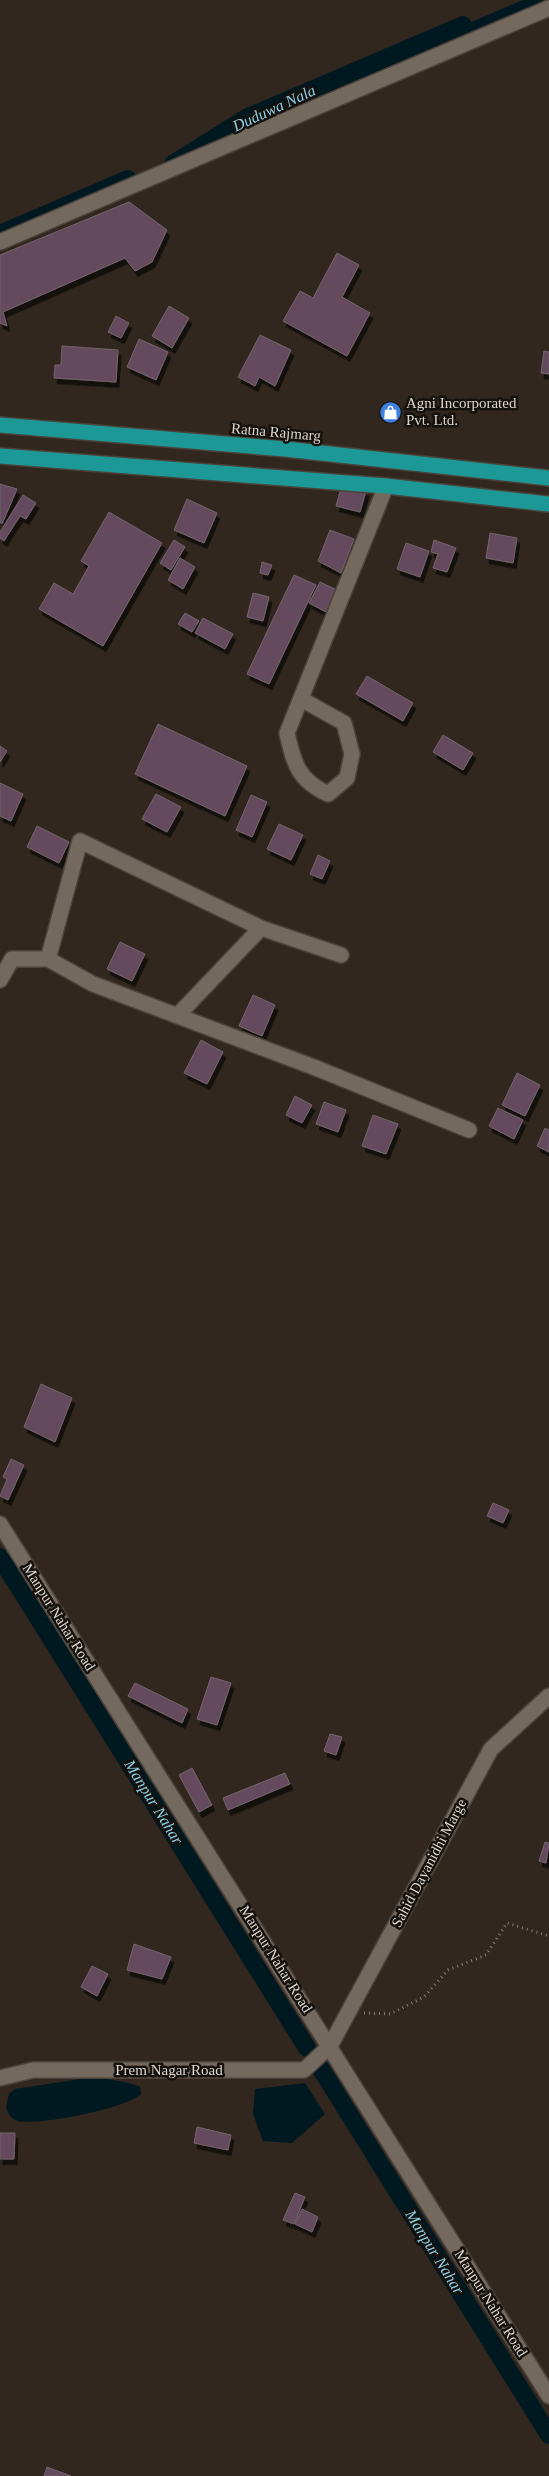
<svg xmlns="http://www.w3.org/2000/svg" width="549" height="2476" font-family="'Times New Roman',serif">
	<defs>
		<filter id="shadow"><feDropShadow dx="3" dy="5.5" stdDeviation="0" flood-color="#0009"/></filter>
	</defs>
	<rect width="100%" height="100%" fill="#31271e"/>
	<g fill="#001921">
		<path d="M94,2077C104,2078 133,2083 140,2087L141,2094C128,2108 38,2126 18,2121C11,2119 8,2114 6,2107L9,2094L15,2089Z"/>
		<path d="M305,2083L325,2114L292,2143L263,2141L253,2114L255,2089Z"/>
	</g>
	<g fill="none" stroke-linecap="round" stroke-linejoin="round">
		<g stroke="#001921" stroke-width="18">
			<path d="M438,49L473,31L546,0"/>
			<path d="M173,164L248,117L463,25"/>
			<path d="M0,234L128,179"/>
			<path d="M0,1557L307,2048"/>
			<path d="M321,2069L549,2435"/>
		</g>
	</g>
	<g fill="#654a5b" stroke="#73656e" filter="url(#shadow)">
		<path d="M129,202L167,230L152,262L135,271L125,258L3,312L7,326L0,323V255Z"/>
		<path d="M337,253L359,265L342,297L370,313L347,356L283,321L300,291L313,298Z"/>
		<path d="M169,306L189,318L172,348L152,336Z"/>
		<path d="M116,316L129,323L121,338L108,332Z"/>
		<path d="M260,335L291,350L275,386L259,377L255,386L238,377Z"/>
		<path d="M139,339L168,352L156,380L127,367Z"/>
		<path d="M62,346L118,350L116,382L54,378L55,365H61Z"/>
		<path d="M544,351L549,352V374L541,373Z"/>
		<path d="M0,484L17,489L2,524L0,522Z"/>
		<path d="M342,485L366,491L360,512L336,506Z"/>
		<path d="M23,495L36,503L26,519L20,516L4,541L0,538V532Z"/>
		<path d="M187,499L217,513L204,543L174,530Z"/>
		<path d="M109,512L162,543L103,646L39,609L54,583L73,594L89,566L81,561Z"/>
		<path d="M330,530L354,539L341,573L318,561Z"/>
		<path d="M490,533L517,538L513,563L486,558Z"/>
		<path d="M174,540L185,547L171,570L160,563Z"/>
		<path d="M434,540L456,548L447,572L433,568L438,554L431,552Z"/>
		<path d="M406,543L429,551L420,577L397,569Z"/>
		<path d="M180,558L195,567L183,589L168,580Z"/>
		<path d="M262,562L272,565L268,575L260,573Z"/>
		<path d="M294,575L316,585L269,684L247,674Z"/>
		<path d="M320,582L339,591L328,613L309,603Z"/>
		<path d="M253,593L269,597L263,621L247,617Z"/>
		<path d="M185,613L199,621L192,632L178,624Z"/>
		<path d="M203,618L233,634L225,649L195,633Z"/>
		<path d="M367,676L413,703L403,721L356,694Z"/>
		<path d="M158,724L247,766L225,816L135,774Z"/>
		<path d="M443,735L473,753L463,770L433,752Z"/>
		<path d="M0,746L7,751L0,762Z"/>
		<path d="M0,783L23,794L11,821L0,816Z"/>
		<path d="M156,794L181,807L167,832L142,819Z"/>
		<path d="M251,795L267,802L252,837L236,830Z"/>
		<path d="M279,824L303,835L291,860L267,849Z"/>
		<path d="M37,826L69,842L59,863L27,847Z"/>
		<path d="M318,855L330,861L322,879L310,874Z"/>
		<path d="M120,942L145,954L132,981L107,969Z"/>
		<path d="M253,995L275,1005L262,1036L239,1026Z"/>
		<path d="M201,1040L223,1052L207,1084L184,1073Z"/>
		<path d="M517,1073L540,1085L525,1116L502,1105Z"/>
		<path d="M295,1096L312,1105L302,1123L286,1115Z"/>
		<path d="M324,1102L346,1110L338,1132L316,1124Z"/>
		<path d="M498,1108L523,1120L514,1139L489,1126Z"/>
		<path d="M373,1115L398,1124L386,1154L362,1146Z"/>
		<path d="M545,1128L549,1130V1152L537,1146Z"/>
		<path d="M41,1384L72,1398L55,1442L24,1427Z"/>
		<path d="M11,1459L24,1465L8,1500L0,1496L7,1479L3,1477Z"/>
		<path d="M493,1503L509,1510L503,1523L487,1516Z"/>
		<path d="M211,1677L231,1683L217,1725L197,1719Z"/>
		<path d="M135,1683L188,1709L182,1723L128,1696Z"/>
		<path d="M330,1734L342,1737L336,1755L324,1751Z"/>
		<path d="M192,1768L212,1805L199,1812L179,1775Z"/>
		<path d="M285,1773L290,1784L228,1810L223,1798Z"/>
		<path d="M545,1842L549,1843L546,1863L539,1861Z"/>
		<path d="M134,1944L171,1957L162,1979L127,1970Z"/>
		<path d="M92,1966L108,1974L97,1996L81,1987Z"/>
		<path d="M197,2127L231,2135L228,2150L194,2143Z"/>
		<path d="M0,2133H15L14,2159H0Z"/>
		<path d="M295,2193L305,2197L294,2224L283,2220Z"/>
		<path d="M302,2209L318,2217L312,2232L295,2224Z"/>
		<path d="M47,2467L71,2476H44Z"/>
	</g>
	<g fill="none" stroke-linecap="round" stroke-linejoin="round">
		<defs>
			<g id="minor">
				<path d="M0,242L549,8"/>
				<path d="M301,699L344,723L352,754L347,778L328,794C298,780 294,764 287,733L386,486"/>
				<path d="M48,959L80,841L261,928"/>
				<path d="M0,980L12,959H48L93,984L316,1068L469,1130"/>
				<path d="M178,1015L261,928L341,955"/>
				<path d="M0,1524L549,2396"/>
				<path d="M0,2078L33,2070H304L330,2046L491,1749L549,1696"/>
			</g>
			<g id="highway">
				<path d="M0,425L285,449L549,478"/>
				<path d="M0,456L386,486L549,504"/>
			</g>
		</defs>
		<use href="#minor" stroke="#4b433b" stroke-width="18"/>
		<use href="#highway" stroke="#4b433b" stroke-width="18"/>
		<path stroke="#847c75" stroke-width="3" stroke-dasharray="1 4" stroke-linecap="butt" d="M364,2013L390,2014L424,1997L448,1970L486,1955L507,1923L549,1936"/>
		<use href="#minor" stroke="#74695e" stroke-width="15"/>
		<use href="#highway" stroke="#1c9996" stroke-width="15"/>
	</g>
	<defs>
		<symbol id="shop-disc" viewBox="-11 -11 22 22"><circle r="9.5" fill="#3f7fe0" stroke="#15110d"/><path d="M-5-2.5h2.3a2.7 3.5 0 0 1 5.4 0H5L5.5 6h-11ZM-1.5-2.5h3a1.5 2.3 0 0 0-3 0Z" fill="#fff"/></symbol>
	</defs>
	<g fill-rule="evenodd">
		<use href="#shop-disc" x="378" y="400" width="25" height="25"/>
	</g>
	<g text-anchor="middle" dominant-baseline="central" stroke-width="5" stroke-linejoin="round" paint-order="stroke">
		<g font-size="15" fill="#dcd6d0" stroke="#15110d" text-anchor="start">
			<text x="406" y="403">Agni Incorporated<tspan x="406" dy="17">Pvt. Ltd.</tspan></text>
		</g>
		<g font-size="15" fill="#dcd6d0" stroke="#15110d">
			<text transform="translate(276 432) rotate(5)">Ratna Rajmarg</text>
			<text transform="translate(59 1617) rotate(58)">Manpur Nahar Road</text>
			<text transform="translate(429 1863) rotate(-62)">Sahid Dayanidhi Marge</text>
			<text transform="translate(276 1959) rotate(58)">Manpur Nahar Road</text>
			<text x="169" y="2070">Prem Nagar Road</text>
			<text transform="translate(491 2303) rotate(58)">Manpur Nahar Road</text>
		</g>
		<g font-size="16" font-style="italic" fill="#8dd2e9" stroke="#15110d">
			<text transform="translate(274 108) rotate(-25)">Duduwa Nala</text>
			<text transform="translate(154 1802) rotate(58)">Manpur Nahar</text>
			<text transform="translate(435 2252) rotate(58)">Manpur Nahar</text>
		</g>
	</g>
</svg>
